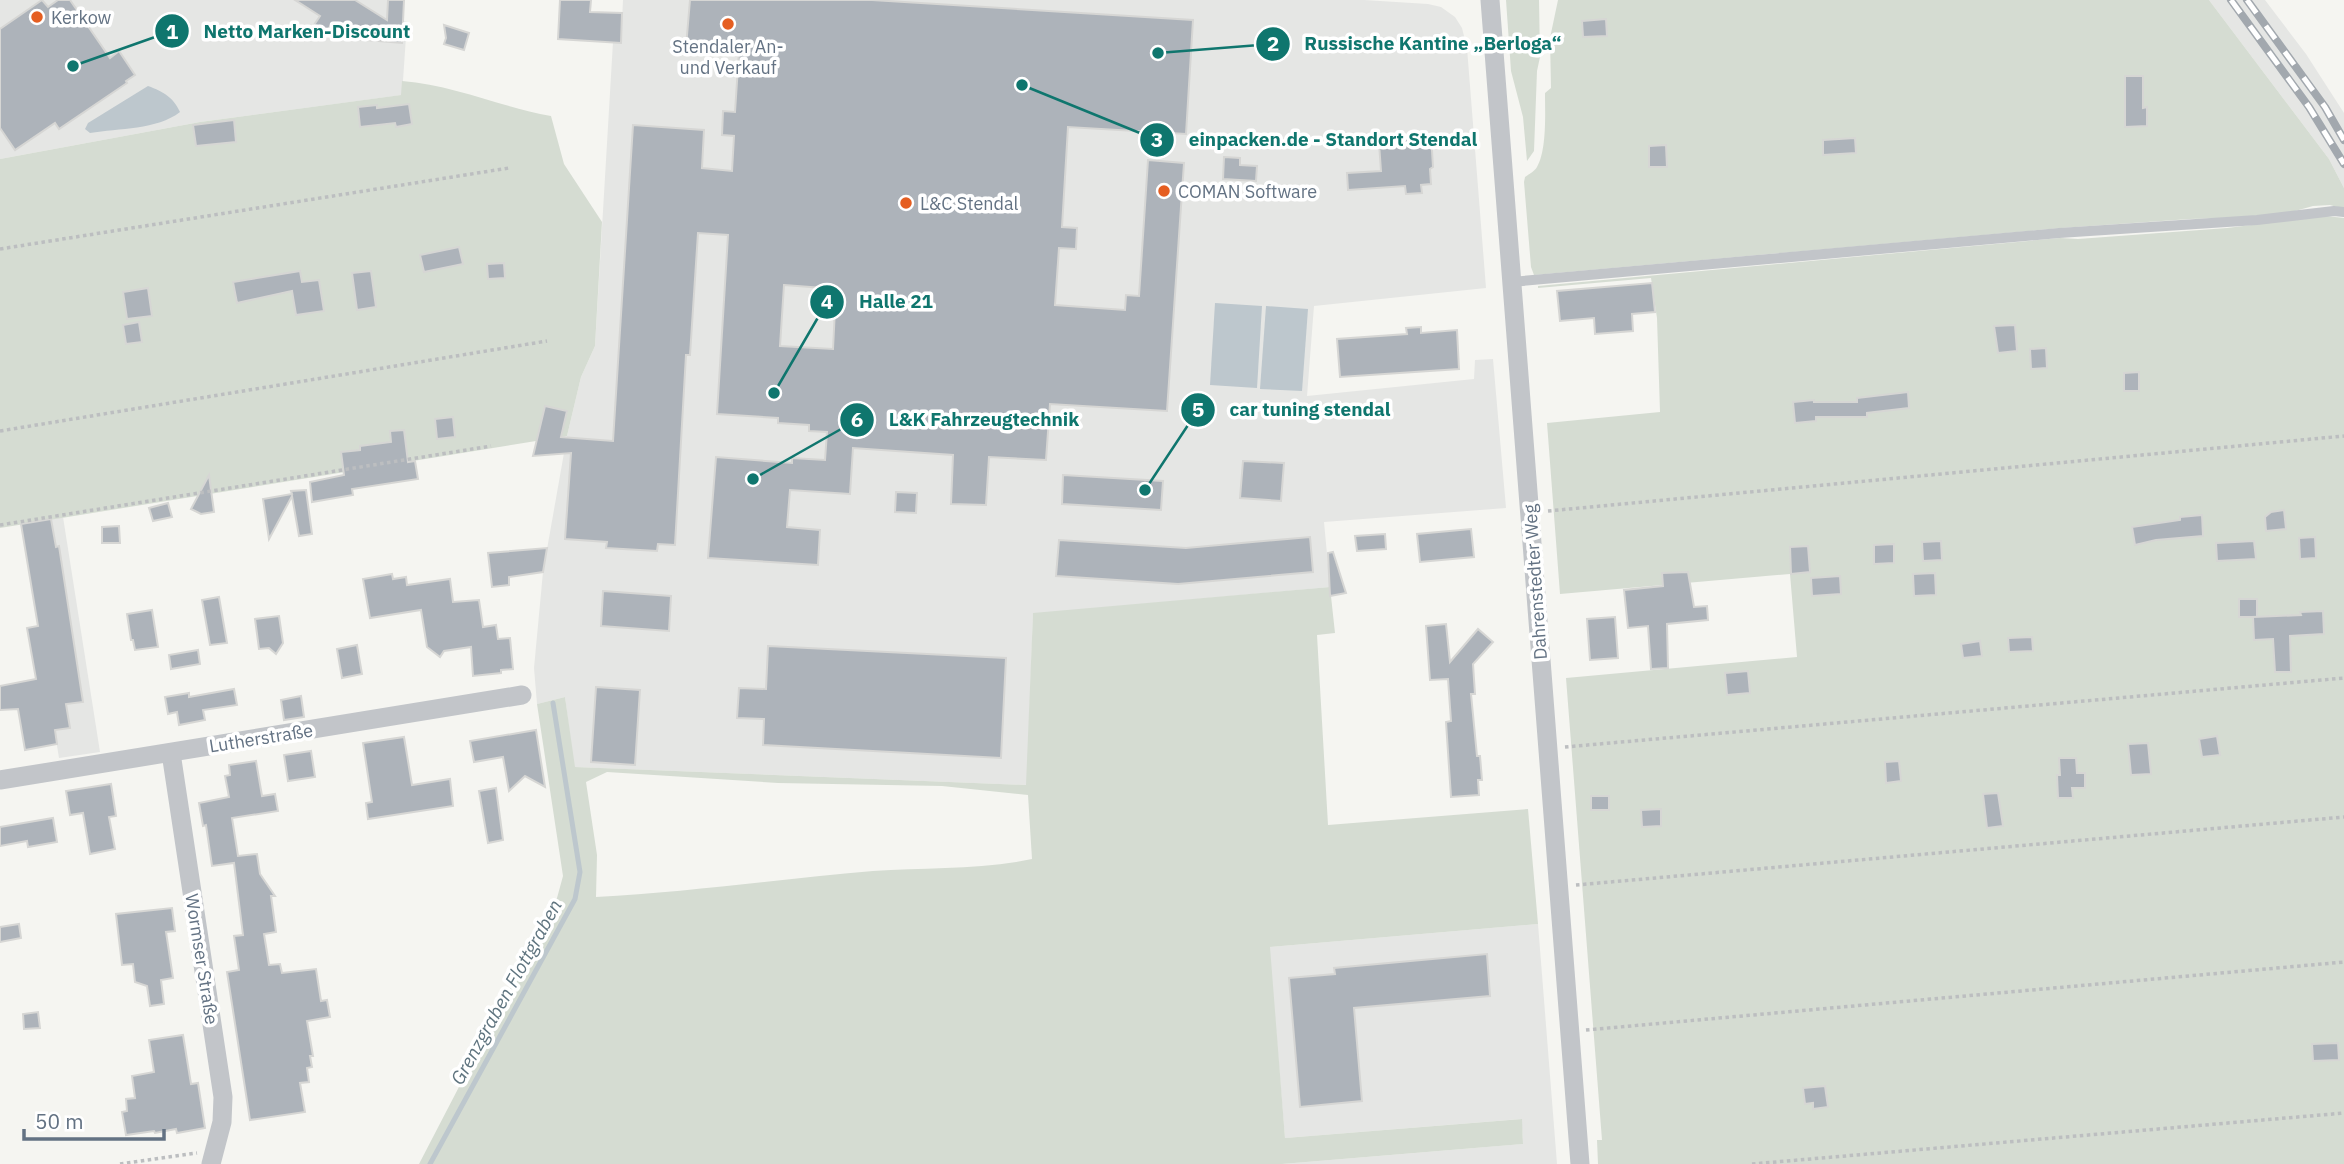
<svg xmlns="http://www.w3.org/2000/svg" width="2344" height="1164" font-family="'IBM Plex Sans',sans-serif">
	<rect width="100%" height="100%" fill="#f5f5f1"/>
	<g fill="#e5e6e4">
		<path d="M0,0H404L403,21L407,22L402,95L200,122L0,159Z"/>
		<path d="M623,0H1364L1428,4L1441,7L1455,17L1462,28L1467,48L1486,288L1314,306L1307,396L1474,379L1475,360L1493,359L1506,508L1324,522L1330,587L1033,614L1027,785L574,767L565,697L537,704L534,668L543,572L567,436L581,377L595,346L613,42H621Z"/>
		<path d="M2209,0H2265L2306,54L2344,113V188L2329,159Z"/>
		<path d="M63,517L100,752L59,758L21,524Z"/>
		<path d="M1538,924L1557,1164H1282L1523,1144V1137L1521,1119L1285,1138L1269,947Z"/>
	</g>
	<g fill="#d5dcd2" fill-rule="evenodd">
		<path d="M1506,0H1539L1540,57L1537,71L1534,151L1527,161L1523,117L1511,71Z"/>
		<path d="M1558,0H2209L2329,159L2344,188V209L2330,205L2313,206L2295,211L2252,217L2190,219L2061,228L1534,275L1531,267L1524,182L1525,177C1530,173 1534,172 1537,167C1547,150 1545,112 1545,93L1551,88L1550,38Z"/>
		<path d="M402,81C453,85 501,107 551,116L564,164L602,222L595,346L581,377L567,436L0,528V159L200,122L401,95Z"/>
		<path d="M2326,216L2344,218V1164H1598L1597,1140H1602L1566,678L1797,657L1790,574L1560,594L1547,423L1660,412L1657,318L1651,278L1538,288V286L2060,238L2078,239L2227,228Z"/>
		<path d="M1330,587L1335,633L1317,635L1328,825L1528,809L1538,924L1270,947L1285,1138L1522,1119L1523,1144L1282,1164H419L557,898L563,876L537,704L565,697L575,767L1026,785L1033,613ZM607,772L778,783L942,786L1028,795L1032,859C980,870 925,867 873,871C780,879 689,892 596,897L597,855L586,782Z"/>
	</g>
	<g fill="#bdc7cd">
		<path d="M148,86C164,92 173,97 180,112C157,130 119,128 90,133L85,129L88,123Z"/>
		<path d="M1215,303L1262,306L1257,388L1210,385Z"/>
		<path d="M1266,306L1308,309L1302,391L1260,389Z"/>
	</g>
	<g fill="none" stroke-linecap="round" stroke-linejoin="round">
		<path stroke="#bdc7cd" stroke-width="5" d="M430,1164L575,899L580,872L553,703"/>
	</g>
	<g fill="#adb3ba" stroke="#d6d6d4" stroke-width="2" fill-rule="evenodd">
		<path d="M42,0L48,7L58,0H70L110,58L119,51L135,75L126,81L127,83L59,129L55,123L15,150L0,128V29Z"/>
		<path d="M295,0H355L387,20L388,0H404L402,43L354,39L331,25L326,33L314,25L320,16Z"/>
		<path d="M560,0H591L590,12L622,13L621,43L558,39Z"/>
		<path d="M690,0H872L1193,20L1186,134L1068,127L1062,227L1077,228L1076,249L1059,248L1055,305L1125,310L1126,295L1139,296L1148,160L1184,163L1167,411L1050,404L1046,460L989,457L986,505L951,504L953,455L853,448L850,494L790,490L787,527L820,530L818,565L708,558L716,457L792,463V458L825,460L827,432L809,431V425L778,423V418L717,414L728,235L698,233L690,355H686L675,545L658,544L657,551L606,548L607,542L565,539L571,453L533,456L545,406L567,411L561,437L613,441L633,125L704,130L702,168L732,171L734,136L722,135L723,111L735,112L739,51L686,47ZM784,285L836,289L833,349L780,346Z"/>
		<path d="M1606,19L1607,36L1583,37L1582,21Z"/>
		<path d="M444,25L469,33L464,50L444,44L446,38Z"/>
		<path d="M2125,76H2143V108L2147,107V126L2125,127Z"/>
		<path d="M409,104L412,124L396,127L395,123L360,127L358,107L377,105V108Z"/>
		<path d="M234,120L236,142L196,146L193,125Z"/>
		<path d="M1431,134L1433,167L1430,169L1431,184L1421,185L1422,193L1406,194L1405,186L1348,190L1347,173L1381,171L1379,143L1399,140V137Z"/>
		<path d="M1855,138L1856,153L1823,155V140Z"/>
		<path d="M1666,145L1667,167H1649V146Z"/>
		<path d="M1224,157L1240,158V165L1257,166L1256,181L1223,179Z"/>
		<path d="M459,247L463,264L424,272L420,255Z"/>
		<path d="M504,263L505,278L488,279L487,264Z"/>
		<path d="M300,271L302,282L319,280L324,311L296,315L292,291L237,303L233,282Z"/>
		<path d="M371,271L376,307L357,310L352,273Z"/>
		<path d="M1652,283L1655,312L1632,314L1633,331L1595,334L1594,318L1560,321L1557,291Z"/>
		<path d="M148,288L152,316L127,319L123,292Z"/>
		<path d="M139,322L142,342L126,344L123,325Z"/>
		<path d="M2015,325L2017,351L1998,353L1994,326Z"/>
		<path d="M1421,327V333L1457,330L1459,369L1340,377L1337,339L1407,334L1406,328Z"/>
		<path d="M2046,348L2047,368L2031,369L2030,349Z"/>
		<path d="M2139,372V391H2124V373Z"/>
		<path d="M1908,392L1909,408L1867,413V417H1816V421L1795,423L1793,402L1814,400V402H1857V398Z"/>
		<path d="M453,417L455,437L437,439L435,419Z"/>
		<path d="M404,430L408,462L415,461L418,479L352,489L353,495L312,502L310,482L344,475L341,452L360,450V446L391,442L390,431Z"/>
		<path d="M1243,461L1284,463L1281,501L1240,498Z"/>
		<path d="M209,475L214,512L201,514L191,509Z"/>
		<path d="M1063,475L1163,481L1161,510L1062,504Z"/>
		<path d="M306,490L312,534L299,536L292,496L269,539L263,499L292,494L291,491Z"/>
		<path d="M896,492L917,493L916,513L895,512Z"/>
		<path d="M168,503L172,517L153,521L149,508Z"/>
		<path d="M2284,510L2286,529L2266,531L2265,517L2271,512Z"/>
		<path d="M2202,515L2203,536L2156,540L2135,545L2132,527L2180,520V517Z"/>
		<path d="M51,519L56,547L59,546L83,702L66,704L70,728L55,730L57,744L25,750L18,709L0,710V686L36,679L27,628L38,626L21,524Z"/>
		<path d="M119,526L120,543H102V527Z"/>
		<path d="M1471,529L1474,557L1420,562L1417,534Z"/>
		<path d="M1385,534L1386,549L1357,551L1355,536Z"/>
		<path d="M1310,537L1313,572L1178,584L1056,576L1059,540L1186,548Z"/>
		<path d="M2315,537L2316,558L2300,559L2299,538Z"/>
		<path d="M1941,541L1942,560L1923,561L1922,542Z"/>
		<path d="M2254,541L2256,559L2217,561L2216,543Z"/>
		<path d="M1894,544V563L1874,564V545Z"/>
		<path d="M1808,546L1810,572L1791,574L1790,547Z"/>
		<path d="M547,548L543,572L509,577V585L492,587L488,553Z"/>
		<path d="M1333,552L1346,593L1330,596L1328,553Z"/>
		<path d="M1688,572L1694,607L1707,606L1708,620L1667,624L1668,668L1651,669L1648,626L1628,628L1624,590L1663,586L1662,573Z"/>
		<path d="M1935,573L1936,595L1914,596L1913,574Z"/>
		<path d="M392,574L393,579L406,577L407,585L450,579L453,602L479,600L483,627L496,625L498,639L510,638L513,669L501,670V673L473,676L471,647L444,651L440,657L427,647L421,610L370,618L363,579Z"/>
		<path d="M1840,576L1841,594L1812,596L1811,578Z"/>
		<path d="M603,591L671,596L669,631L601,626Z"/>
		<path d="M219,597L227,643L210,645L202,600Z"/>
		<rect x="2239" y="599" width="18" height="18"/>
		<path d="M152,610L158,647L135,650L133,640H131L127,614Z"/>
		<path d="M2323,611L2324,634L2290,636L2291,672H2275L2273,639L2254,640L2253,617L2301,615L2300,612Z"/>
		<path d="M279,616L283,643L276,654L269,648L259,649L255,619Z"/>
		<path d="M1615,617L1618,658L1590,660L1587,619Z"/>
		<path d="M1446,624L1450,662L1478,629L1493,642L1473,664L1475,694H1471L1477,756H1480L1482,780H1478L1479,795L1451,797L1446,722L1451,721L1448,679L1430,680L1426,626Z"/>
		<path d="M2032,637L2033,651L2009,652L2008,638Z"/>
		<path d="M1980,641L1982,656L1963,658L1961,644Z"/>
		<path d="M357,645L362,674L342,678L337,649Z"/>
		<path d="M768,646L1006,658L1001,758L763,745L764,719L737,718L739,688L766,689Z"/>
		<path d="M198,650L200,664L171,669L169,655Z"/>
		<path d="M1748,671L1750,693L1727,695L1725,673Z"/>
		<path d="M596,687L640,690L635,765L591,762Z"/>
		<path d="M234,689L237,705L203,710L205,720L179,725L177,712L168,714L165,697L189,693V697Z"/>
		<path d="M301,696L304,717L284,720L281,700Z"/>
		<path d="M536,730L545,787L525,776L509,791L503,757L474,762L470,741Z"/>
		<path d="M2217,736L2220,755L2202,757L2199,739Z"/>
		<path d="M404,737L412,785L450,779L453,806L368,819L366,803L372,802L363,743Z"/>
		<path d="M2148,743L2151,774L2131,775L2128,744Z"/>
		<path d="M311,751L315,777L288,781L284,755Z"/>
		<path d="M2059,758H2076L2077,773H2085V788H2072L2073,798H2058L2057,775H2060Z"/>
		<path d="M256,761L262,796L275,794L278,811L232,818L238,856L257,854L260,874L275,896H271L276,932L264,934L269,965L280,964L282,973L316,969L321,1001L327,1000L330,1017L307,1021L313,1056H310L312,1067L307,1068L309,1082L300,1083L305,1112L250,1120L227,972L239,970L234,936L243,935L234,863L212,866L206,825L203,826L199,803L229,797L225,776L230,775L229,765Z"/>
		<path d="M1899,761L1901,781L1886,783L1885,762Z"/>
		<path d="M111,784L116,816L109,817L115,849L90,854L83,813L70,815L66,791Z"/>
		<path d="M496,788L503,840L488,843L479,791Z"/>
		<path d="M1998,793L2003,826L1987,828L1983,794Z"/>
		<rect x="1591" y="796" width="18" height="14"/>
		<path d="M1661,809V826L1642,827L1641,810Z"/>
		<path d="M53,818L57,842L28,847L27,841L0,846V827Z"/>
		<path d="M172,908L175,931L166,932L173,978L161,980L164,1004L150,1006L147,986L135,982L133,964L122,965L116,914Z"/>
		<path d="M19,924L21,938L0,942V927Z"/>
		<path d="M1487,954L1490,996L1354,1008L1362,1101L1300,1107L1289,978L1335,974L1334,968Z"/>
		<path d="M38,1012L40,1028L24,1029L23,1014Z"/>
		<path d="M183,1035L191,1084L198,1083L205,1128L177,1133L176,1129L155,1133L154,1131L126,1135L122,1112L127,1111L126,1099L135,1098L132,1076L154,1072L149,1040Z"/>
		<path d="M2338,1043L2339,1060L2313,1061L2312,1044Z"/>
		<path d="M1825,1086L1828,1107L1813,1109V1103L1805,1104L1803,1088Z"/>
	</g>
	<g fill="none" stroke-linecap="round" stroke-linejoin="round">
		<g stroke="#bcbec0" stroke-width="3.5" stroke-dasharray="3.5 3.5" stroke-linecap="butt">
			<path d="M0,249L509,168"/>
			<path d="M0,431L547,341"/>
			<path d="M1548,511L2344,436"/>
			<path d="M0,525L491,446"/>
			<path d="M1565,747L2344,678"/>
			<path d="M1576,885L2344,817"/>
			<path d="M1586,1030L2344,962"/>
			<path d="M120,1164L197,1153"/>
			<path d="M1752,1164L2344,1113"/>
		</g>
		<path stroke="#c2c5c9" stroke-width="10" d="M1511,282L2059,233L2257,220L2334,211L2344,212"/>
		<g stroke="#c2c5c9" stroke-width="19">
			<path d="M1490,0L1580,1164"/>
			<path d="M171,753L223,1097L222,1122L211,1164"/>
			<path d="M0,780L522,695"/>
		</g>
		<defs>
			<g id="rail">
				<path d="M2231,0L2309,107L2344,164"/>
				<path d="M2247,0L2325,107L2344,140"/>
			</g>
		</defs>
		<use href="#rail" stroke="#a2a8ae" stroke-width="8"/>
		<use href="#rail" stroke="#fff" stroke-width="5" stroke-dasharray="16" stroke-linecap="butt"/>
	</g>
	<g fill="#e55e21" stroke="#fff" stroke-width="2.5">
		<circle cx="37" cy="17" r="7"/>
		<circle cx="728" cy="24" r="7"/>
		<circle cx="1164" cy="191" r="7"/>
		<circle cx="906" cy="203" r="7"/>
	</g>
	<g text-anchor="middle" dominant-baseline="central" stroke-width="7" stroke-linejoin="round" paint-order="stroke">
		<g font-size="18" fill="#637283" stroke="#fff" text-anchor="start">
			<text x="51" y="17">Kerkow</text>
			<text x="728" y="46" text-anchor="middle">Stendaler An-<tspan x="728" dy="21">und Verkauf</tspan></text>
			<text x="1178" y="191">COMAN Software</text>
			<text x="920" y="203">L&amp;C Stendal</text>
		</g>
		<g font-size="18" fill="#637283" stroke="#fff">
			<text transform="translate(1535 582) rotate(-94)">Dahrenstedter Weg</text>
			<text transform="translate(261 738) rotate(-9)">Lutherstraße</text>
			<text transform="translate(202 959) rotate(81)">Wormser Straße</text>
		</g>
		<g font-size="19" font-style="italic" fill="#5f747f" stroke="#fff">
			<text transform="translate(506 992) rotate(-61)">Grenzgraben Flottgraben</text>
		</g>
	</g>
	<path fill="none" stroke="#0f766e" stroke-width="2.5" d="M73 66L172 31M1158 53L1273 44M1022 85L1157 140M774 393L827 302M1145 490L1198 410M753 479L857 420"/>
	<g fill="#0f766e" stroke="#fff" stroke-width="2.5">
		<circle cx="73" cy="66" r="7"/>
		<circle cx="1158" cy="53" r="7"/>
		<circle cx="1022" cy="85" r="7"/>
		<circle cx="774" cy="393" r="7"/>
		<circle cx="1145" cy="490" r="7"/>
		<circle cx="753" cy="479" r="7"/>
		<circle cx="172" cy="31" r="18"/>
		<circle cx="1273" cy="44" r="18"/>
		<circle cx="1157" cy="140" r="18"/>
		<circle cx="827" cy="302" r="18"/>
		<circle cx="1198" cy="410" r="18"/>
		<circle cx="857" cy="420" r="18"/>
	</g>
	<g font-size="21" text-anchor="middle" font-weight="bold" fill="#fff">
		<text x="172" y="39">1</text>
		<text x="1273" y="51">2</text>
		<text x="1157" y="147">3</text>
		<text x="827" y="309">4</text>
		<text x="1198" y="417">5</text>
		<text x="857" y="427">6</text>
	</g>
	<g font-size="19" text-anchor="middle" font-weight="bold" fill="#0f766e" stroke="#fff" stroke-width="7" stroke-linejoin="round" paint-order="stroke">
		<text x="307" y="38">Netto Marken-Discount</text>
		<text x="1433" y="50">Russische Kantine „Berloga“</text>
		<text x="1333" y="146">einpacken.de - Standort Stendal</text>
		<text x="896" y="308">Halle 21</text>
		<text x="1310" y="416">car tuning stendal</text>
		<text x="984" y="426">L&amp;K Fahrzeugtechnik</text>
	</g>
	<path d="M24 1129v10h140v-10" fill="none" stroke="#637283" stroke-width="3.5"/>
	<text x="35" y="1129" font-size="21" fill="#637283" stroke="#ffffff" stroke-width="5" paint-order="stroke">50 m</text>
</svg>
